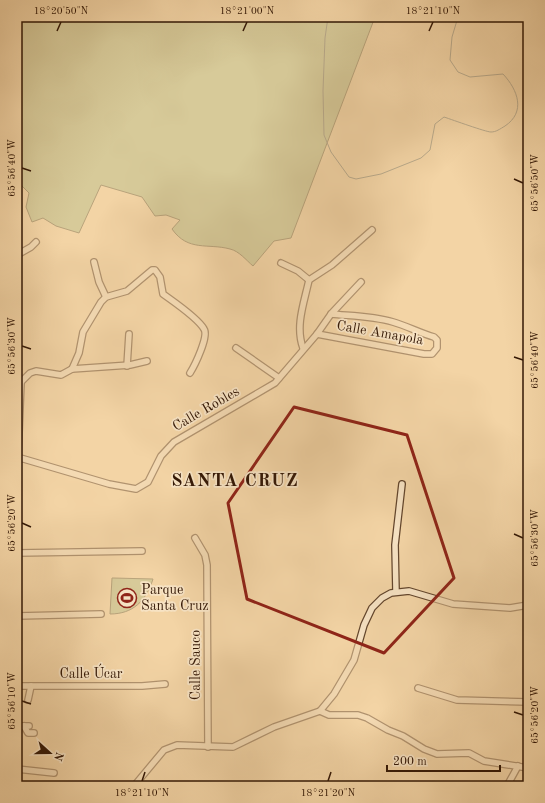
<svg xmlns="http://www.w3.org/2000/svg" width="545" height="803" font-family="'Old Standard TT',serif">
	<rect width="100%" height="100%" fill="#f3d4a5"/>
	<filter id="stains"><feTurbulence type="fractalNoise" baseFrequency=".005" numOctaves="4"/><feColorMatrix values="0 0 0 0 .2 0 0 0 0 .09 0 0 0 0 .02 0 0 0 .5 -.17"/></filter>
	<radialGradient id="worn" r=".72"><stop offset=".6" stop-color="#630" stop-opacity="0"/><stop offset="1" stop-color="#630" stop-opacity=".3"/></radialGradient>
	<g fill="#b5be8b" stroke="#746a48">
		<path d="M17,17H375L291,238L274,241L253,266C246,260 239,251 230,249C208,243 188,252 172,229L180,220L166,215L155,216L142,197L101,185L79,233L56,226L43,218L32,222L26,207L29,193L17,181Z"/>
		<path d="M112,578H113L153,579C146,601 133,614 110,614Z"/>
	</g>
	<g fill="none" stroke-linecap="round" stroke-linejoin="round">
		<path stroke="#73776b" stroke-width="1" d="M328,17L325,38L323,91L324,135L331,152L349,177L356,179L381,174L421,158L430,150L435,124L444,117C453,120 486,132 491,132C496,132 500,129 505,126C526,112 518,90 503,74L470,77L458,72L450,60L452,37L458,17"/>
		<defs>
			<g id="minor">
				<path d="M17,255L31,247L36,242"/>
				<path d="M94,262L99,282L106,297"/>
				<path d="M281,263L298,271L309,280"/>
				<path d="M317,334L424,354H432L437,348V340L434,337C420,333 407,326 393,322C373,316 352,316 331,314"/>
				<path d="M236,348L279,378"/>
				<path d="M303,348C295,326 304,303 309,280L332,265L372,230"/>
				<path d="M127,366L129,334"/>
				<path d="M72,369L130,365L147,361"/>
				<path d="M17,373L21,382L17,482"/>
				<path d="M21,382L30,373L36,371L61,375L72,369L79,353L83,332L101,302L106,297L127,291L152,270H155L160,277L163,294C174,302 198,318 204,329C209,336 195,365 190,373"/>
				<path d="M17,457L109,484L136,489L148,482L161,456L174,442L275,383L317,334L331,314L361,282"/>
				<path d="M195,538L205,555L207,565L208,747"/>
				<path d="M17,553L142,551"/>
				<path d="M396,592L395,545L402,484"/>
				<path d="M17,616L101,614"/>
				<path d="M17,686H142L165,684"/>
				<path d="M418,688L457,700L528,702"/>
				<path d="M28,700L31,686"/>
				<path d="M320,711L329,715H358L367,718L388,730L403,736L424,749L437,754L469,753L484,761L528,768"/>
				<path d="M17,726H29"/>
				<path d="M24,726L28,733H34"/>
				<path d="M17,769L54,773"/>
				<path d="M76,785V786"/>
				<path d="M134,786L164,750L177,745L233,747L274,727L320,711L334,694L354,660L364,625L372,608L382,598L391,593L409,591L453,604L510,608L528,605"/>
				<path d="M507,786L518,766"/>
			</g>
		</defs>
		<use href="#minor" stroke="#63462d" stroke-width="8"/>
		<use href="#minor" stroke="#f7e3c4" stroke-width="5.5"/>
	</g>
	<path d="M0 0H545V803H0ZM294,407L407,435L454,578L384,653L247,599L228,503Z" fill="#f3d4a5" fill-opacity=".55" fill-rule="evenodd"/>
	<path fill="none" stroke="#8f2418" stroke-width="3" stroke-linejoin="round" d="M294,407L407,435L454,578L384,653L247,599L228,503Z"/>
	<path fill="none" stroke="#331705" stroke-width="1.5" d="M57,31L61,22M243,31L247,22M429,31L433,22M22,168L31,171M514,179L523,183M22,346L31,349M514,357L523,360M22,523L31,527M514,534L523,538M22,701L31,704M514,712L523,715M142,781L145,772M328,781L331,772"/>
	<defs>
		<symbol id="stadium-ring" viewBox="-11 -11 22 22"><circle r="9.5" fill="#f7e3c4" stroke="#8f2418" stroke-width="1.5"/><path d="M0-5a6.5 5 0 1 0 0 10a6.5 5 0 1 0 0-10ZM-3.5-1.8h7v3.6h-7Z" fill="#8f2418"/></symbol>
	</defs>
	<g fill-rule="evenodd">
		<use href="#stadium-ring" x="116" y="587" width="22" height="22"/>
	</g>
	<g text-anchor="middle" dominant-baseline="central" stroke-width="3.5" stroke-linejoin="round" paint-order="stroke">
		<g font-size="14" fill="#331705" stroke="#f7e3c4">
			<text transform="translate(380 333) rotate(10)">Calle Amapola</text>
			<text transform="translate(206 409) rotate(-30)">Calle Robles</text>
			<text transform="translate(196 665) rotate(-90)">Calle Sauco</text>
			<text x="91" y="674">Calle Úcar</text>
		</g>
		<g font-size="14" fill="#331705" stroke="#f7e3c4" text-anchor="start">
			<text x="141" y="590">Parque<tspan x="141" dy="16">Santa Cruz</tspan></text>
		</g>
		<g font-size="18" font-weight="bold" letter-spacing="1" fill="#331705" stroke="#f7e3c4">
			<text x="235" y="481">SANTA CRUZ</text>
		</g>
	</g>
	<rect width="545" height="803" fill="none" stroke="#f3d4a5" stroke-width="44"/>
	<g transform="translate(50 753) rotate(111)" stroke="#f7e3c4" stroke-width="3" paint-order="stroke">
	<path d="M0-3L7 15L0 10L-7 15Z" fill="#331705"/>
	<text y="-6" font-size="11" font-weight="bold" text-anchor="middle" fill="#331705">N</text>
	</g>
	<path d="M387 765v6h113v-6" fill="none" stroke="#331705" stroke-width="2"/>
	<text x="393" y="765" font-size="12" fill="#331705" stroke="#f7e3c4" stroke-width="3" paint-order="stroke">200 m</text>
	<rect x="22" y="22" width="501" height="759" fill="none" stroke="#331705" stroke-width="1.5"/>
	<g font-size="10" text-anchor="middle" fill="#331705">
		<text x="61" y="14">18°20'50"N</text>
		<text x="247" y="14">18°21'00"N</text>
		<text x="433" y="14">18°21'10"N</text>
		<text transform="translate(11 168) rotate(-90)" y="4">65°56'40"W</text>
		<text transform="translate(534 183) rotate(-90)" y="4">65°56'50"W</text>
		<text transform="translate(11 346) rotate(-90)" y="4">65°56'30"W</text>
		<text transform="translate(534 360) rotate(-90)" y="4">65°56'40"W</text>
		<text transform="translate(11 523) rotate(-90)" y="4">65°56'20"W</text>
		<text transform="translate(534 538) rotate(-90)" y="4">65°56'30"W</text>
		<text transform="translate(11 701) rotate(-90)" y="4">65°56'10"W</text>
		<text transform="translate(534 715) rotate(-90)" y="4">65°56'20"W</text>
		<text x="142" y="796">18°21'10"N</text>
		<text x="328" y="796">18°21'20"N</text>
	</g>
	<rect width="100%" height="100%" filter="url(#stains)"/>
	<rect width="100%" height="100%" fill="url(#worn)"/>
</svg>
